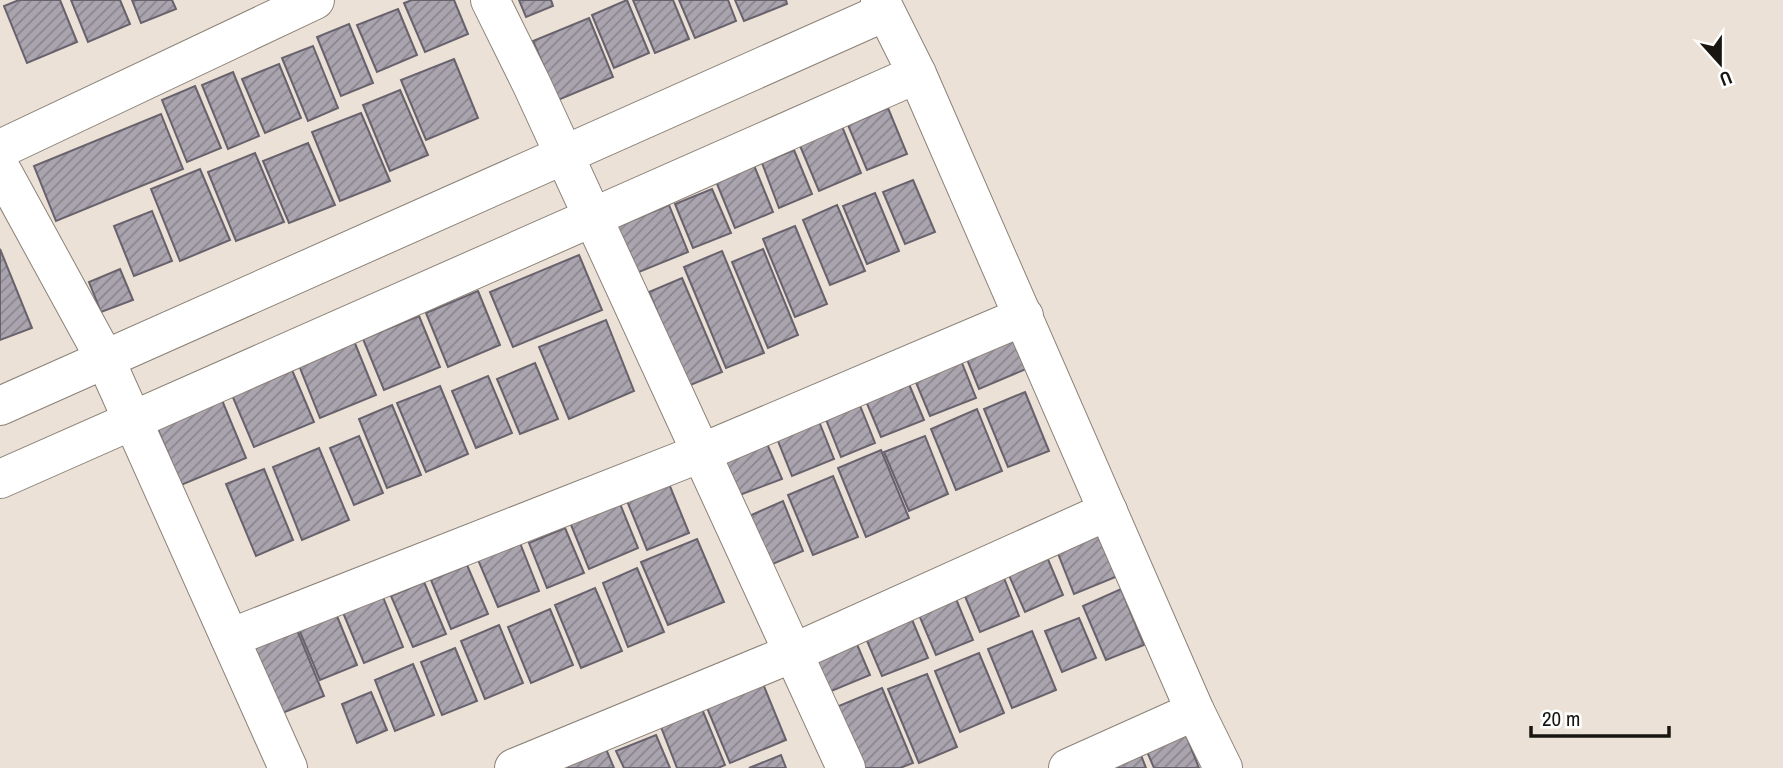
<svg xmlns="http://www.w3.org/2000/svg" width="1783" height="768" font-family="'Archivo Narrow',sans-serif">
	<defs>
		<pattern id="building-hatch" width="6" height="6" patternUnits="userSpaceOnUse" patternTransform="scale(1.75)"><rect width="6" height="6" fill="#aaa4af"/><path d="M-1 1l2-2M0 6l6-6M5 7l2-2" fill="none" stroke="#8a858d"/></pattern>
	</defs>
	<rect width="100%" height="100%" fill="#ebe1d6"/>
	<g fill="url(#building-hatch)" stroke="#68626d" stroke-width="2">
		<path d="M19,0H60L77,42L27,63L4,6Z"/>
		<path d="M71,0H120L130,24L88,42Z"/>
		<path d="M132,0H172L176,9L141,23Z"/>
		<path d="M412,0H454L468,34L425,52L404,3Z"/>
		<path d="M519,0H551L553,6L526,17Z"/>
		<path d="M627,0L649,53L614,68L592,15Z"/>
		<path d="M633,0H673L689,39L655,53Z"/>
		<path d="M679,0H728L736,21L695,38Z"/>
		<path d="M735,0H786L787,4L744,21Z"/>
		<path d="M398,9L417,55L377,72L357,25Z"/>
		<path d="M589,18L613,77L558,100L533,41Z"/>
		<path d="M349,24L373,83L341,96L317,37Z"/>
		<path d="M313,46L338,108L308,121L282,58Z"/>
		<path d="M454,59L478,118L426,140L401,80Z"/>
		<path d="M279,64L301,118L265,133L242,79Z"/>
		<path d="M233,72L259,136L228,149L202,85Z"/>
		<path d="M195,86L221,148L187,162L162,100Z"/>
		<path d="M400,90L428,155L390,171L363,105Z"/>
		<path d="M888,108L907,154L867,170L848,125Z"/>
		<path d="M361,113L390,181L340,201L312,132Z"/>
		<path d="M161,114L183,169L56,221L34,166Z"/>
		<path d="M841,124L861,173L819,191L798,141Z"/>
		<path d="M308,143L335,205L289,223L263,161Z"/>
		<path d="M794,150L812,194L779,208L762,163Z"/>
		<path d="M255,153L284,222L236,241L208,172Z"/>
		<path d="M751,158L773,212L735,228L713,174Z"/>
		<path d="M200,169L230,240L180,261L151,189Z"/>
		<path d="M913,180L935,232L905,244L883,192Z"/>
		<path d="M712,189L731,233L693,248L675,204Z"/>
		<path d="M875,193L899,251L867,264L843,206Z"/>
		<path d="M669,205L688,252L629,276L609,230Z"/>
		<path d="M837,205L865,271L830,285L803,220Z"/>
		<path d="M152,211L172,261L134,276L114,226Z"/>
		<path d="M795,226L827,304L795,317L763,239Z"/>
		<path d="M0,249L32,328L0,340Z"/>
		<path d="M763,249L798,335L768,348L732,262Z"/>
		<path d="M722,251L764,353L726,368L684,267Z"/>
		<path d="M579,255L602,310L513,347L490,292Z"/>
		<path d="M120,269L133,300L101,312L89,282Z"/>
		<path d="M682,278L722,372L688,386L649,292Z"/>
		<path d="M478,291L500,345L448,367L426,313Z"/>
		<path d="M419,316L440,367L384,390L363,339Z"/>
		<path d="M606,320L634,391L569,419L539,347Z"/>
		<path d="M1010,333L1026,369L979,389L964,352Z"/>
		<path d="M354,341L376,395L320,418L298,363Z"/>
		<path d="M956,348L976,398L930,416L910,368Z"/>
		<path d="M535,363L558,419L520,434L497,379Z"/>
		<path d="M292,370L314,422L254,447L232,395Z"/>
		<path d="M488,376L512,433L476,448L452,391Z"/>
		<path d="M906,377L924,420L881,437L863,394Z"/>
		<path d="M440,386L468,454L426,472L397,403Z"/>
		<path d="M1025,392L1049,451L1008,467L984,409Z"/>
		<path d="M219,393L246,458L181,485L154,420Z"/>
		<path d="M857,398L875,443L841,457L823,412Z"/>
		<path d="M392,405L421,475L387,488L359,419Z"/>
		<path d="M814,409L834,459L792,476L772,426Z"/>
		<path d="M977,409L1002,471L956,490L931,429Z"/>
		<path d="M762,432L782,479L737,496L718,450Z"/>
		<path d="M359,436L383,493L354,505L330,448Z"/>
		<path d="M925,436L948,494L909,511L884,452Z"/>
		<path d="M319,448L349,520L302,540L273,467Z"/>
		<path d="M881,450L909,518L866,537L838,468Z"/>
		<path d="M264,469L293,540L256,556L226,484Z"/>
		<path d="M833,476L858,537L813,555L788,495Z"/>
		<path d="M667,479L689,533L647,550L625,496Z"/>
		<path d="M616,494L638,548L589,569L567,515Z"/>
		<path d="M783,501L803,551L768,566L747,517Z"/>
		<path d="M565,528L584,573L547,588L529,543Z"/>
		<path d="M1101,534L1118,576L1074,594L1057,551Z"/>
		<path d="M518,538L539,591L498,607L476,555Z"/>
		<path d="M697,539L724,602L668,625L641,562Z"/>
		<path d="M1047,557L1063,595L1025,612L1008,573Z"/>
		<path d="M467,565L488,614L451,629L431,580Z"/>
		<path d="M637,568L664,632L628,647L603,583Z"/>
		<path d="M1004,578L1019,616L980,632L964,594Z"/>
		<path d="M424,582L446,634L413,647L391,596Z"/>
		<path d="M379,587L403,647L364,663L339,603Z"/>
		<path d="M595,588L622,651L581,668L555,605Z"/>
		<path d="M1121,589L1144,645L1106,660L1083,606Z"/>
		<path d="M956,599L973,640L936,655L919,615Z"/>
		<path d="M332,604L357,665L320,680L295,620Z"/>
		<path d="M550,609L573,665L531,683L508,627Z"/>
		<path d="M908,610L928,658L882,676L862,629Z"/>
		<path d="M1079,618L1096,658L1062,672L1045,631Z"/>
		<path d="M295,625L324,696L280,714L250,644Z"/>
		<path d="M499,625L523,683L485,699L461,641Z"/>
		<path d="M1032,631L1056,690L1012,708L988,649Z"/>
		<path d="M853,635L870,675L829,692L813,652Z"/>
		<path d="M455,648L477,701L442,715L421,662Z"/>
		<path d="M979,653L1004,713L960,732L935,671Z"/>
		<path d="M413,664L434,715L395,731L375,680Z"/>
		<path d="M927,674L957,747L919,763L888,689Z"/>
		<path d="M761,679L786,740L730,763L705,703Z"/>
		<path d="M882,688L913,763L900,768H858L834,708Z"/>
		<path d="M371,692L387,730L357,743L342,704Z"/>
		<path d="M702,709L725,765L718,768H677L661,727Z"/>
		<path d="M1182,725L1199,768H1154L1143,742Z"/>
		<path d="M656,735L670,768H624L616,751Z"/>
		<path d="M606,749L614,768H565L564,766Z"/>
		<path d="M1139,750L1146,768H1094Z"/>
		<path d="M781,755L786,768H749Z"/>
	</g>
	<g fill="none" stroke-linecap="round" stroke-linejoin="round">
		<defs>
			<g id="minor">
				<path d="M490,0L532,85L846,768"/>
				<path d="M880,0L917,74L1195,711L1223,768"/>
				<path d="M0,149L315,0"/>
				<path d="M0,167L105,359L288,768"/>
				<path d="M0,406L885,12"/>
				<path d="M0,479L917,74"/>
				<path d="M230,638L701,453L1024,316"/>
				<path d="M514,768L793,653L1108,511"/>
				<path d="M1068,768L1195,711"/>
			</g>
		</defs>
		<use href="#minor" stroke="#8b8278" stroke-width="40"/>
		<use href="#minor" stroke="#fff" stroke-width="38"/>
	</g>
	<g transform="translate(1720 63) rotate(159)" stroke="#ffffff" stroke-width="5" paint-order="stroke">
	<path d="M0-5L12 26L0 18L-12 26Z" fill="#191612"/>
	<text y="-10" font-size="19" font-weight="bold" text-anchor="middle" fill="#191612">U</text>
	</g>
	<path d="M1531 726v10h138v-10" fill="none" stroke="#191612" stroke-width="3.5"/>
	<text x="1542" y="726" font-size="21" fill="#191612" stroke="#ffffff" stroke-width="5" paint-order="stroke">20 m</text>
</svg>
